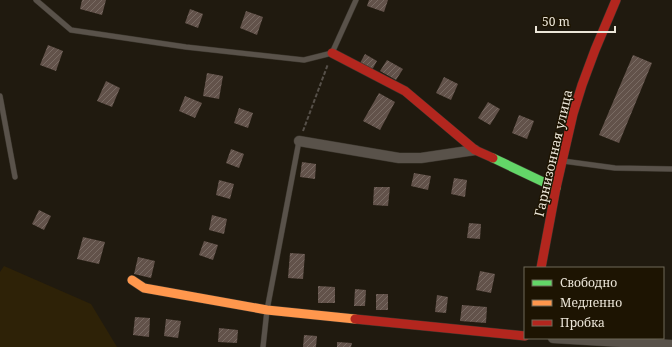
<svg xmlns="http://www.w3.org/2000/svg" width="672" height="347" font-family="'Noto Serif',serif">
	<defs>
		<pattern id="building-hatch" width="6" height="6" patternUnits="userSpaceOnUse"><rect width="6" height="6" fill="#62524a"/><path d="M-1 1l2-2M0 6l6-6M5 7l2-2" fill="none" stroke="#796b63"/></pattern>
	</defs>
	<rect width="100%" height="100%" fill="#201a0f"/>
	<path fill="#2e2207" d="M4,266L91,304L117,347H0V272Z"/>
	<g fill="url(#building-hatch)">
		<path d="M82,0H106L102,15L80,9Z"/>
		<path d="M369,0H388L384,12L367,6Z"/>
		<path d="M190,9L203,14L198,28L185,23Z"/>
		<path d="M246,11L263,17L257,35L240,28Z"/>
		<path d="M48,45L63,51L56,71L40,65Z"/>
		<path d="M365,54L377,61L372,70L360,63Z"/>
		<path d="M633,55L652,63L619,143L599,135Z"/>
		<path d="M387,60L403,69L396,80L380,71Z"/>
		<path d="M207,73L223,76L219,99L203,96Z"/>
		<path d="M444,77L458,84L451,100L436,93Z"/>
		<path d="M106,81L120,88L112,107L97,101Z"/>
		<path d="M379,93L395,102L380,130L363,121Z"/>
		<path d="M185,96L202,103L195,118L179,111Z"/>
		<path d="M488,102L500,109L490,125L478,118Z"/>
		<path d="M239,108L253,113L248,128L234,123Z"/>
		<path d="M519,115L534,121L527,139L512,133Z"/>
		<path d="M231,149L244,154L239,168L226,163Z"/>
		<path d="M302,162L316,164L315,179L300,177Z"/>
		<path d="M414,173L431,176L428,190L411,186Z"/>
		<path d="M454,178L467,180L465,197L451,194Z"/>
		<path d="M219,180L234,184L230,199L216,195Z"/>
		<path d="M374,187H390L388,206L373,205Z"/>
		<path d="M39,210L51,216L44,230L32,224Z"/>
		<path d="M212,215L227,219L224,234L209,230Z"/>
		<path d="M469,223L481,224L480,239L467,238Z"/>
		<path d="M83,237L105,242L99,264L77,259Z"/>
		<path d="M204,241L218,245L213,260L199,255Z"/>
		<path d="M290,253L305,254L303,279L288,278Z"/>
		<path d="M138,257L155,261L151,278L134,274Z"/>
		<path d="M480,271L495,274L491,293L476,290Z"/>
		<path d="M318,286L335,287V303H318Z"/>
		<path d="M355,289L366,290L365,306H354Z"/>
		<rect x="376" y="294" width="12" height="16"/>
		<path d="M437,295L448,297L446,313L435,312Z"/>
		<path d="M462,305L487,307L486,323L460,321Z"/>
		<path d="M135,317L150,318L149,337L133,335Z"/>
		<path d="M166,319L181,321L178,338L164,336Z"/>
		<path d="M219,328L238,330L237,343L218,342Z"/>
		<path d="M304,335L317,336L316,347H303Z"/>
		<path d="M337,342L352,343L351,347H337Z"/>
	</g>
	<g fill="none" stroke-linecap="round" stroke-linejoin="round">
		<defs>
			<g id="lane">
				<path d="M36,0L71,30L186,47L304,60L332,53L356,0"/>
				<path d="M0,96L15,177"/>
				<path d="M563,161L615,168L672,169"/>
				<path d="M263,347L267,310L299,141"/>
			</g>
			<g id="street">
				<path d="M299,141L399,158H421L475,150"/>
				<path d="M553,338L672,345"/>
			</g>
			<path id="fast" d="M493,158L556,188"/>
			<path id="slow" d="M132,280L144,288L267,310L355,319"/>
			<g id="jam">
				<path d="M332,53L405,91L475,150L493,158"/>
				<path d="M541,268L556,188L573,114L582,85L595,50L616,0"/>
				<path d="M355,319L525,336"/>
			</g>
		</defs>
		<use href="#lane" stroke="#3b362d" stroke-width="6"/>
		<use href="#street" stroke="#3b362d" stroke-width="11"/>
		<use href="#fast" stroke="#3b362d" stroke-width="10"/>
		<use href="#slow" stroke="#3b362d" stroke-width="10"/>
		<use href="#jam" stroke="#3b362d" stroke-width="10"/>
		<path stroke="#565049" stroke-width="2" stroke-dasharray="4 2" stroke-linecap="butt" d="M303,131L328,64"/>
		<use href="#lane" stroke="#59524a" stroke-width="5"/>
		<use href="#street" stroke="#59524a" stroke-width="10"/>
		<use href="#fast" stroke="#63d668" stroke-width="9"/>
		<use href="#slow" stroke="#ff974d" stroke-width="9"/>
		<use href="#jam" stroke="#b3261e" stroke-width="9"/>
	</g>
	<g text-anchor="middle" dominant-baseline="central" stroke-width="3" stroke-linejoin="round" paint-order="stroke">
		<g font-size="13" fill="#ebe5d8" stroke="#1d1402">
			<text transform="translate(553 153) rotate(-77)">Гарнизонная улица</text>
		</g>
	</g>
	<rect x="524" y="267" width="140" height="72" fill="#1d1402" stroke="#6f6858"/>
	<rect x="532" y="280" width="20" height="6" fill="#63d668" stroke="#6f6858"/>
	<text x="560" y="287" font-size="12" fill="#ebe5d8">Свободно</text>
	<rect x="532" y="300" width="20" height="6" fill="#ff974d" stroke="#6f6858"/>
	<text x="560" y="307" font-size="12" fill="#ebe5d8">Медленно</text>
	<rect x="532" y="320" width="20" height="6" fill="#b3261e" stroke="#6f6858"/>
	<text x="560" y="327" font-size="12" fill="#ebe5d8">Пробка</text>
	<path d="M536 26v6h79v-6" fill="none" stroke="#ebe5d8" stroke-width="2"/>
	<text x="542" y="26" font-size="12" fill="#ebe5d8" stroke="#1d1402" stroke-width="3" paint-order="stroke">50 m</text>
</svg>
